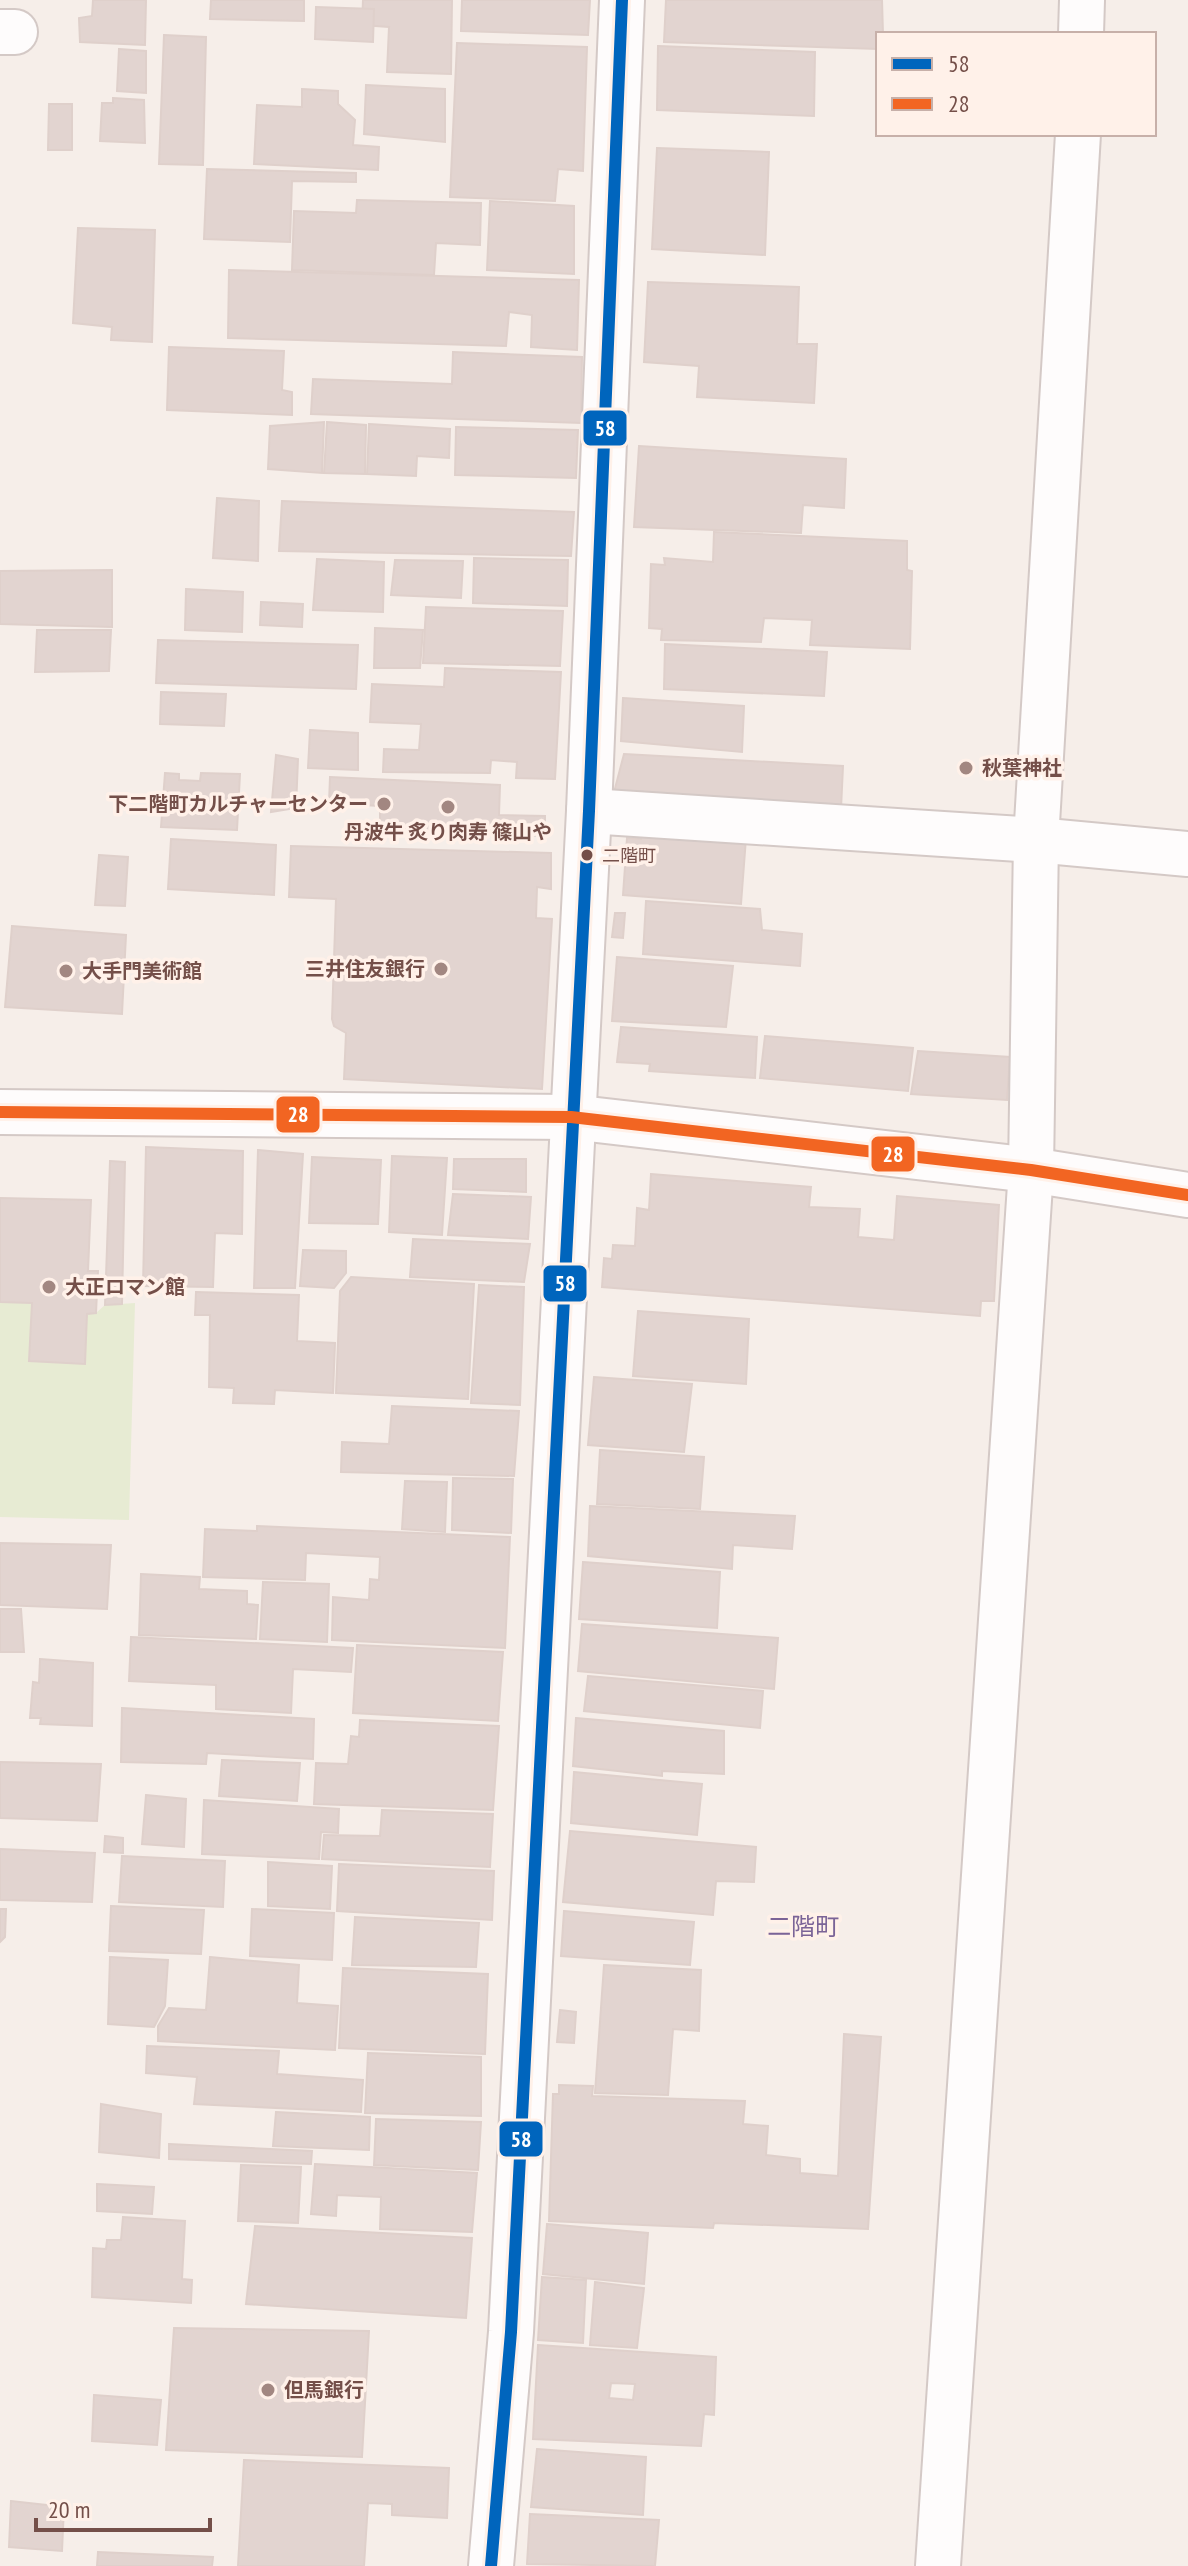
<svg xmlns="http://www.w3.org/2000/svg" width="1188" height="2566" font-family="'PT Sans Narrow','Noto Sans JP',sans-serif">
	<rect width="100%" height="100%" fill="#f6eee9"/>
	<path fill="#e7ebd3" d="M0,1302L32,1303L29,1361L84,1364L87,1314L96,1313L105,1305L135,1303L129,1520L0,1517Z"/>
	<g fill="#e2d4d0" stroke="#dfd0cb" stroke-width="2" fill-rule="evenodd">
		<path d="M93,0H146L145,45L80,42L79,18L92,16Z"/>
		<path d="M211,0H304V21L210,19Z"/>
		<path d="M363,0H452L451,74L387,72L389,27L362,25Z"/>
		<path d="M462,0H590L588,35L461,31Z"/>
		<path d="M666,0H882L883,34H878V49L664,42Z"/>
		<path d="M316,7L374,9L373,42L315,39Z"/>
		<path d="M164,35L206,37L203,165L159,164Z"/>
		<path d="M457,43L587,47L583,171L558,169L555,201L450,197Z"/>
		<path d="M658,46L815,52L814,116L657,110Z"/>
		<path d="M119,49L146,51V93L117,91Z"/>
		<path d="M366,85L445,89V142L364,134Z"/>
		<path d="M302,89L338,91V104L355,120L353,145L379,147L378,170L254,164L257,105L302,107Z"/>
		<path d="M113,98L144,100L145,143L100,141L102,103H113Z"/>
		<path d="M49,104H72V150H48Z"/>
		<path d="M657,148L769,152L765,255L652,249Z"/>
		<path d="M207,169L356,173V182L292,181L290,242L204,239Z"/>
		<path d="M357,200L481,203L480,245L436,243L434,275L292,270L294,211L356,213Z"/>
		<path d="M490,201L574,206V274L487,270Z"/>
		<path d="M78,228L155,230L152,342L111,340L112,327L73,323Z"/>
		<path d="M229,270L579,280L577,350L531,347L532,315L509,312L506,346L228,338Z"/>
		<path d="M648,282L799,287L797,344H817L814,403L697,397L699,366L644,362Z"/>
		<path d="M169,347L284,351L282,390L292,392V415L167,410Z"/>
		<path d="M453,352L582,357L581,423L311,414L313,379L452,384Z"/>
		<path d="M324,422L322,473L268,469L270,426Z"/>
		<path d="M327,422L366,425L365,474L324,473Z"/>
		<path d="M369,424L450,429L449,458L417,456L416,476L367,474Z"/>
		<path d="M456,427L578,430L576,478L455,475Z"/>
		<path d="M639,446L846,459L844,508L803,505L801,533L634,527Z"/>
		<path d="M217,498L259,501L258,561L213,558Z"/>
		<path d="M282,501L574,512L571,556L279,551Z"/>
		<path d="M714,532L907,541V570L912,571L910,649L810,645L812,620L764,618L761,642L661,640L662,629L649,628L651,564L665,565L664,558L713,562Z"/>
		<path d="M474,558L568,560L567,606L473,603Z"/>
		<path d="M317,559L384,562L383,612L313,610Z"/>
		<path d="M395,560L463,561L461,598L391,595Z"/>
		<path d="M112,570V627L0,624V571Z"/>
		<path d="M186,589L243,592L242,632L185,630Z"/>
		<path d="M261,602L303,604L302,627L260,625Z"/>
		<path d="M426,607L563,611L560,666L423,663Z"/>
		<path d="M375,628L423,630L420,668H374Z"/>
		<path d="M37,630H111L109,671L35,672Z"/>
		<path d="M158,640L358,645L356,689L156,683Z"/>
		<path d="M665,644L827,652L824,696L664,689Z"/>
		<path d="M445,668L561,672L555,779L516,778L517,762L491,760L490,773L383,772L384,749L419,750L421,724L370,722L372,684L444,687Z"/>
		<path d="M161,692L226,694L224,726L160,724Z"/>
		<path d="M623,698L744,706L742,752L621,741Z"/>
		<path d="M310,730L358,733V770L308,768Z"/>
		<path d="M624,754L843,766L841,809L613,796Z"/>
		<path d="M276,755L298,759L296,808L271,812Z"/>
		<path d="M165,773L179,774V780L200,781L201,773L240,774L237,830L161,827Z"/>
		<path d="M330,777L500,785L499,815L545,816V836L380,830V806L329,803Z"/>
		<path d="M642,830L746,838L741,904L623,895L627,838L641,839Z"/>
		<path d="M171,839L276,845L274,895L168,889Z"/>
		<path d="M291,846L551,853V889L537,887L536,918L552,919L542,1089L344,1079L346,1033L334,1026L332,1019L336,899L289,897Z"/>
		<path d="M99,855L128,857L125,906L95,905Z"/>
		<path d="M646,901L760,909L762,930L802,934L800,966L643,954Z"/>
		<path d="M615,913H625L623,938L612,937Z"/>
		<path d="M12,926L126,935L122,1014L5,1007Z"/>
		<path d="M617,957L733,966L726,1027L612,1021Z"/>
		<path d="M621,1027L757,1037L755,1078L649,1071L650,1064L617,1062Z"/>
		<path d="M765,1036L913,1048L908,1091L760,1078Z"/>
		<path d="M918,1051L1010,1057L1007,1100L911,1094Z"/>
		<path d="M146,1147L243,1151L242,1234L215,1233L213,1287L143,1286Z"/>
		<path d="M258,1150L303,1154L295,1288H254Z"/>
		<path d="M392,1156L447,1158L442,1235L389,1232Z"/>
		<path d="M312,1157L381,1160L378,1224L309,1223Z"/>
		<path d="M454,1159H526V1192L453,1189Z"/>
		<path d="M110,1161L125,1162L122,1304L105,1305Z"/>
		<path d="M651,1174L811,1187L809,1207L860,1209L858,1237L894,1240L897,1196L999,1205L994,1301H981L980,1316L602,1287L604,1258L612,1259L613,1245L635,1246L637,1208L649,1210Z"/>
		<path d="M453,1194L531,1197L528,1239L448,1235Z"/>
		<path d="M0,1198L91,1200L88,1271H98L96,1313L87,1314L85,1364L29,1361L32,1303L0,1302Z"/>
		<path d="M413,1239L530,1244L524,1282L410,1277Z"/>
		<path d="M303,1250L346,1251V1273L334,1288L300,1286Z"/>
		<path d="M351,1277L474,1284L468,1399L336,1393L340,1291Z"/>
		<path d="M479,1285L524,1287L520,1405L471,1403Z"/>
		<path d="M196,1292L299,1295L297,1341L335,1343L333,1393L275,1390L274,1404L233,1403L234,1388L209,1387L210,1315H195Z"/>
		<path d="M638,1311L749,1319L746,1384L633,1376Z"/>
		<path d="M594,1377L692,1384L684,1452L588,1445Z"/>
		<path d="M392,1406L519,1411L514,1476L341,1472L342,1442L389,1444Z"/>
		<path d="M600,1450L704,1457L700,1509L597,1504Z"/>
		<path d="M453,1478L513,1479L511,1533L452,1530Z"/>
		<path d="M405,1481L447,1482L445,1532L402,1529Z"/>
		<path d="M590,1506L795,1516L792,1549L733,1545L732,1569L588,1556Z"/>
		<path d="M257,1526L510,1537L505,1648L332,1640L333,1597L369,1600L370,1579L379,1580L380,1557L306,1553L305,1580L203,1577L205,1529L257,1531Z"/>
		<path d="M0,1543L111,1545L107,1609L0,1605Z"/>
		<path d="M583,1562L720,1572L717,1628L579,1619Z"/>
		<path d="M141,1574L200,1577L199,1589L247,1591V1604L258,1605L256,1639L139,1635Z"/>
		<path d="M263,1582L329,1584L327,1642L260,1639Z"/>
		<path d="M0,1609H21L24,1652H0Z"/>
		<path d="M582,1624L778,1638L774,1689L578,1671Z"/>
		<path d="M131,1637L353,1648L351,1672L293,1669L291,1713L216,1709V1685L129,1681Z"/>
		<path d="M357,1645L503,1652L498,1721L353,1713Z"/>
		<path d="M40,1659L93,1663L92,1726L40,1724L41,1718H30L33,1682L39,1683Z"/>
		<path d="M588,1676L763,1691L760,1728L584,1711Z"/>
		<path d="M122,1708L314,1719L313,1759L207,1753L206,1764L121,1762Z"/>
		<path d="M576,1718L724,1731V1774L662,1771V1776L573,1766Z"/>
		<path d="M360,1720L499,1726L493,1810L314,1804L316,1763L348,1764L351,1736L359,1737Z"/>
		<path d="M222,1760L300,1763L297,1801L219,1796Z"/>
		<path d="M0,1762L101,1764L97,1821L0,1818Z"/>
		<path d="M574,1772L702,1784L697,1835L571,1823Z"/>
		<path d="M146,1795L186,1799L184,1847L142,1844Z"/>
		<path d="M204,1800L339,1809L338,1833L321,1832L319,1859L202,1854Z"/>
		<path d="M382,1810L493,1814L490,1867L322,1859L324,1835L380,1836Z"/>
		<path d="M570,1831L756,1847L754,1882L716,1881L713,1915L563,1902Z"/>
		<path d="M105,1836L123,1838V1853L104,1852Z"/>
		<path d="M0,1849L95,1853L92,1902L0,1900Z"/>
		<path d="M122,1856L225,1861L223,1907L119,1902Z"/>
		<path d="M268,1862L332,1866L330,1909L268,1906Z"/>
		<path d="M339,1864L494,1871L492,1920L337,1911Z"/>
		<path d="M111,1906L204,1910L201,1954L109,1951Z"/>
		<path d="M0,1909H6L5,1937L0,1942Z"/>
		<path d="M252,1909L334,1913L332,1960L250,1956Z"/>
		<path d="M564,1911L694,1922L690,1965L561,1956Z"/>
		<path d="M355,1917L479,1923L476,1967L352,1965Z"/>
		<path d="M110,1957L168,1960L165,2006L154,2027L108,2024Z"/>
		<path d="M210,1957L299,1965L297,2003L338,2006L335,2050L158,2041V2026L169,2008L206,2010Z"/>
		<path d="M604,1965L701,1970L699,2031L673,2029L668,2095L595,2093Z"/>
		<path d="M343,1968L488,1974L485,2054L339,2048Z"/>
		<path d="M560,2010L576,2012L574,2043L557,2042Z"/>
		<path d="M844,2034L881,2037L868,2229L714,2223L713,2228L549,2221L553,2094H559V2085L593,2086L592,2096L745,2101L743,2124L768,2126L766,2155L800,2159V2173L838,2176Z"/>
		<path d="M147,2046L279,2051L277,2074L363,2080L361,2112L194,2104L197,2077L146,2073Z"/>
		<path d="M368,2053L481,2057V2116L365,2113Z"/>
		<path d="M101,2104L161,2114L159,2158L99,2152Z"/>
		<path d="M276,2112L370,2117L369,2150L273,2146Z"/>
		<path d="M376,2119L481,2122L478,2170L374,2165Z"/>
		<path d="M169,2144L312,2151L311,2164L169,2159Z"/>
		<path d="M315,2164L477,2173L472,2232L380,2229L381,2197L337,2195L336,2216L311,2214Z"/>
		<path d="M241,2165L301,2167L298,2223L238,2221Z"/>
		<path d="M97,2184L154,2187L152,2214L97,2211Z"/>
		<path d="M123,2217L185,2221L182,2279L192,2280L191,2303L92,2297L93,2248L106,2249L107,2240H121Z"/>
		<path d="M547,2224L648,2233L644,2284L543,2274Z"/>
		<path d="M255,2226L472,2238L466,2318L246,2304Z"/>
		<path d="M542,2277L586,2280L583,2343L538,2340Z"/>
		<path d="M595,2282L644,2288L637,2348L590,2345Z"/>
		<path d="M174,2328L369,2331L362,2457L166,2450Z"/>
		<path d="M538,2345L716,2357L714,2415L704,2414L701,2446L533,2439ZM611,2383L635,2384L633,2400L609,2398Z"/>
		<path d="M94,2395L161,2400L157,2445L92,2441Z"/>
		<path d="M537,2449L646,2457L643,2515L531,2507Z"/>
		<path d="M244,2460L449,2468L447,2518L392,2515V2504L368,2503L364,2566H238Z"/>
		<path d="M11,2501L64,2507L62,2551L9,2547Z"/>
		<path d="M530,2514L659,2520L655,2566L527,2564Z"/>
		<path d="M98,2552L213,2557L212,2566H97Z"/>
	</g>
	<g fill="none" stroke-linecap="round" stroke-linejoin="round">
		<defs>
			<g id="minor">
				<path d="M0,32H15"/>
				<path d="M1081,34L1082,0"/>
				<path d="M589,811L1036,840L1188,854"/>
				<path d="M0,1112L571,1117L1031,1170L1188,1195"/>
				<path d="M491,2566L511,2332L589,811L622,0"/>
				<path d="M938,2566L1031,1170L1036,840L1078,134"/>
			</g>
		</defs>
		<use href="#minor" stroke="#d4c9c6" stroke-width="48"/>
		<use href="#minor" stroke="#fefcfc" stroke-width="44"/>
		<defs>
			<path id="bus-1" d="M491,2566L511,2332L589,811L622,0"/>
			<path id="bus-2" d="M0,1112L571,1117L1031,1170L1188,1195"/>
		</defs>
		<use href="#bus-1" stroke="#fff1e9" stroke-width="18"/>
		<use href="#bus-2" stroke="#fff1e9" stroke-width="18"/>
		<use href="#bus-1" stroke="#0065bd" stroke-width="12"/>
		<use href="#bus-2" stroke="#f26522" stroke-width="12"/>
	</g>
	<g fill="#a28781" stroke="#fff1e9" stroke-width="3">
		<circle cx="966" cy="768" r="8"/>
		<circle cx="384" cy="804" r="8"/>
		<circle cx="448" cy="807" r="8"/>
		<circle cx="441" cy="969" r="8"/>
		<circle cx="66" cy="971" r="8"/>
		<circle cx="49" cy="1287" r="8"/>
		<circle cx="268" cy="2390" r="8"/>
	</g>
	<circle fill="#744f49" stroke="#fff1e9" stroke-width="3" cx="587" cy="855" r="7"/>
	<g text-anchor="middle" dominant-baseline="central" stroke-width="7" stroke-linejoin="round" paint-order="stroke">
		<g font-size="18" fill="#744f49" stroke="#fff1e9" text-anchor="start">
			<text x="602" y="855">二階町</text>
		</g>
		<g font-size="20" font-weight="bold" fill="#744f49" stroke="#fff1e9" text-anchor="start">
			<text x="982" y="768">秋葉神社</text>
			<text x="368" y="804" text-anchor="end">下二階町カルチャーセンター</text>
			<text x="448" y="832" text-anchor="middle">丹波牛 炙り肉寿 篠山や</text>
			<text x="425" y="969" text-anchor="end">三井住友銀行</text>
			<text x="82" y="971">大手門美術館</text>
			<text x="65" y="1287">大正ロマン館</text>
			<text x="284" y="2390">但馬銀行</text>
		</g>
		<g font-size="24" fill="#7b6497" stroke="#fff1e9">
			<text x="803" y="1926">二階町</text>
		</g>
	</g>
	<g stroke="#fff1e9" stroke-width="3">
		<rect x="582" y="409" width="46" height="38" rx="8" fill="#0065bd"/>
		<rect x="275" y="1095" width="46" height="39" rx="8" fill="#f26522"/>
		<rect x="870" y="1135" width="46" height="38" rx="8" fill="#f26522"/>
		<rect x="542" y="1264" width="46" height="39" rx="8" fill="#0065bd"/>
		<rect x="498" y="2120" width="46" height="38" rx="8" fill="#0065bd"/>
	</g>
	<g font-size="22" text-anchor="middle" font-weight="bold" fill="#fff">
		<text x="605" y="436">58</text>
		<text x="298" y="1122">28</text>
		<text x="893" y="1162">28</text>
		<text x="565" y="1291">58</text>
		<text x="521" y="2147">58</text>
	</g>
	<rect x="876" y="32" width="280" height="104" fill="#fff1e9" stroke="#c7b0a9" stroke-width="2"/>
	<rect x="892" y="58" width="40" height="12" fill="#0065bd" stroke="#c7b0a9" stroke-width="2"/>
	<text x="948" y="72" font-size="24" fill="#744f49">58</text>
	<rect x="892" y="98" width="40" height="12" fill="#f26522" stroke="#c7b0a9" stroke-width="2"/>
	<text x="948" y="112" font-size="24" fill="#744f49">28</text>
	<path d="M36 2518v12h174v-12" fill="none" stroke="#744f49" stroke-width="4"/>
	<text x="48" y="2518" font-size="24" fill="#744f49" stroke="#fff1e9" stroke-width="6" paint-order="stroke">20 m</text>
</svg>
